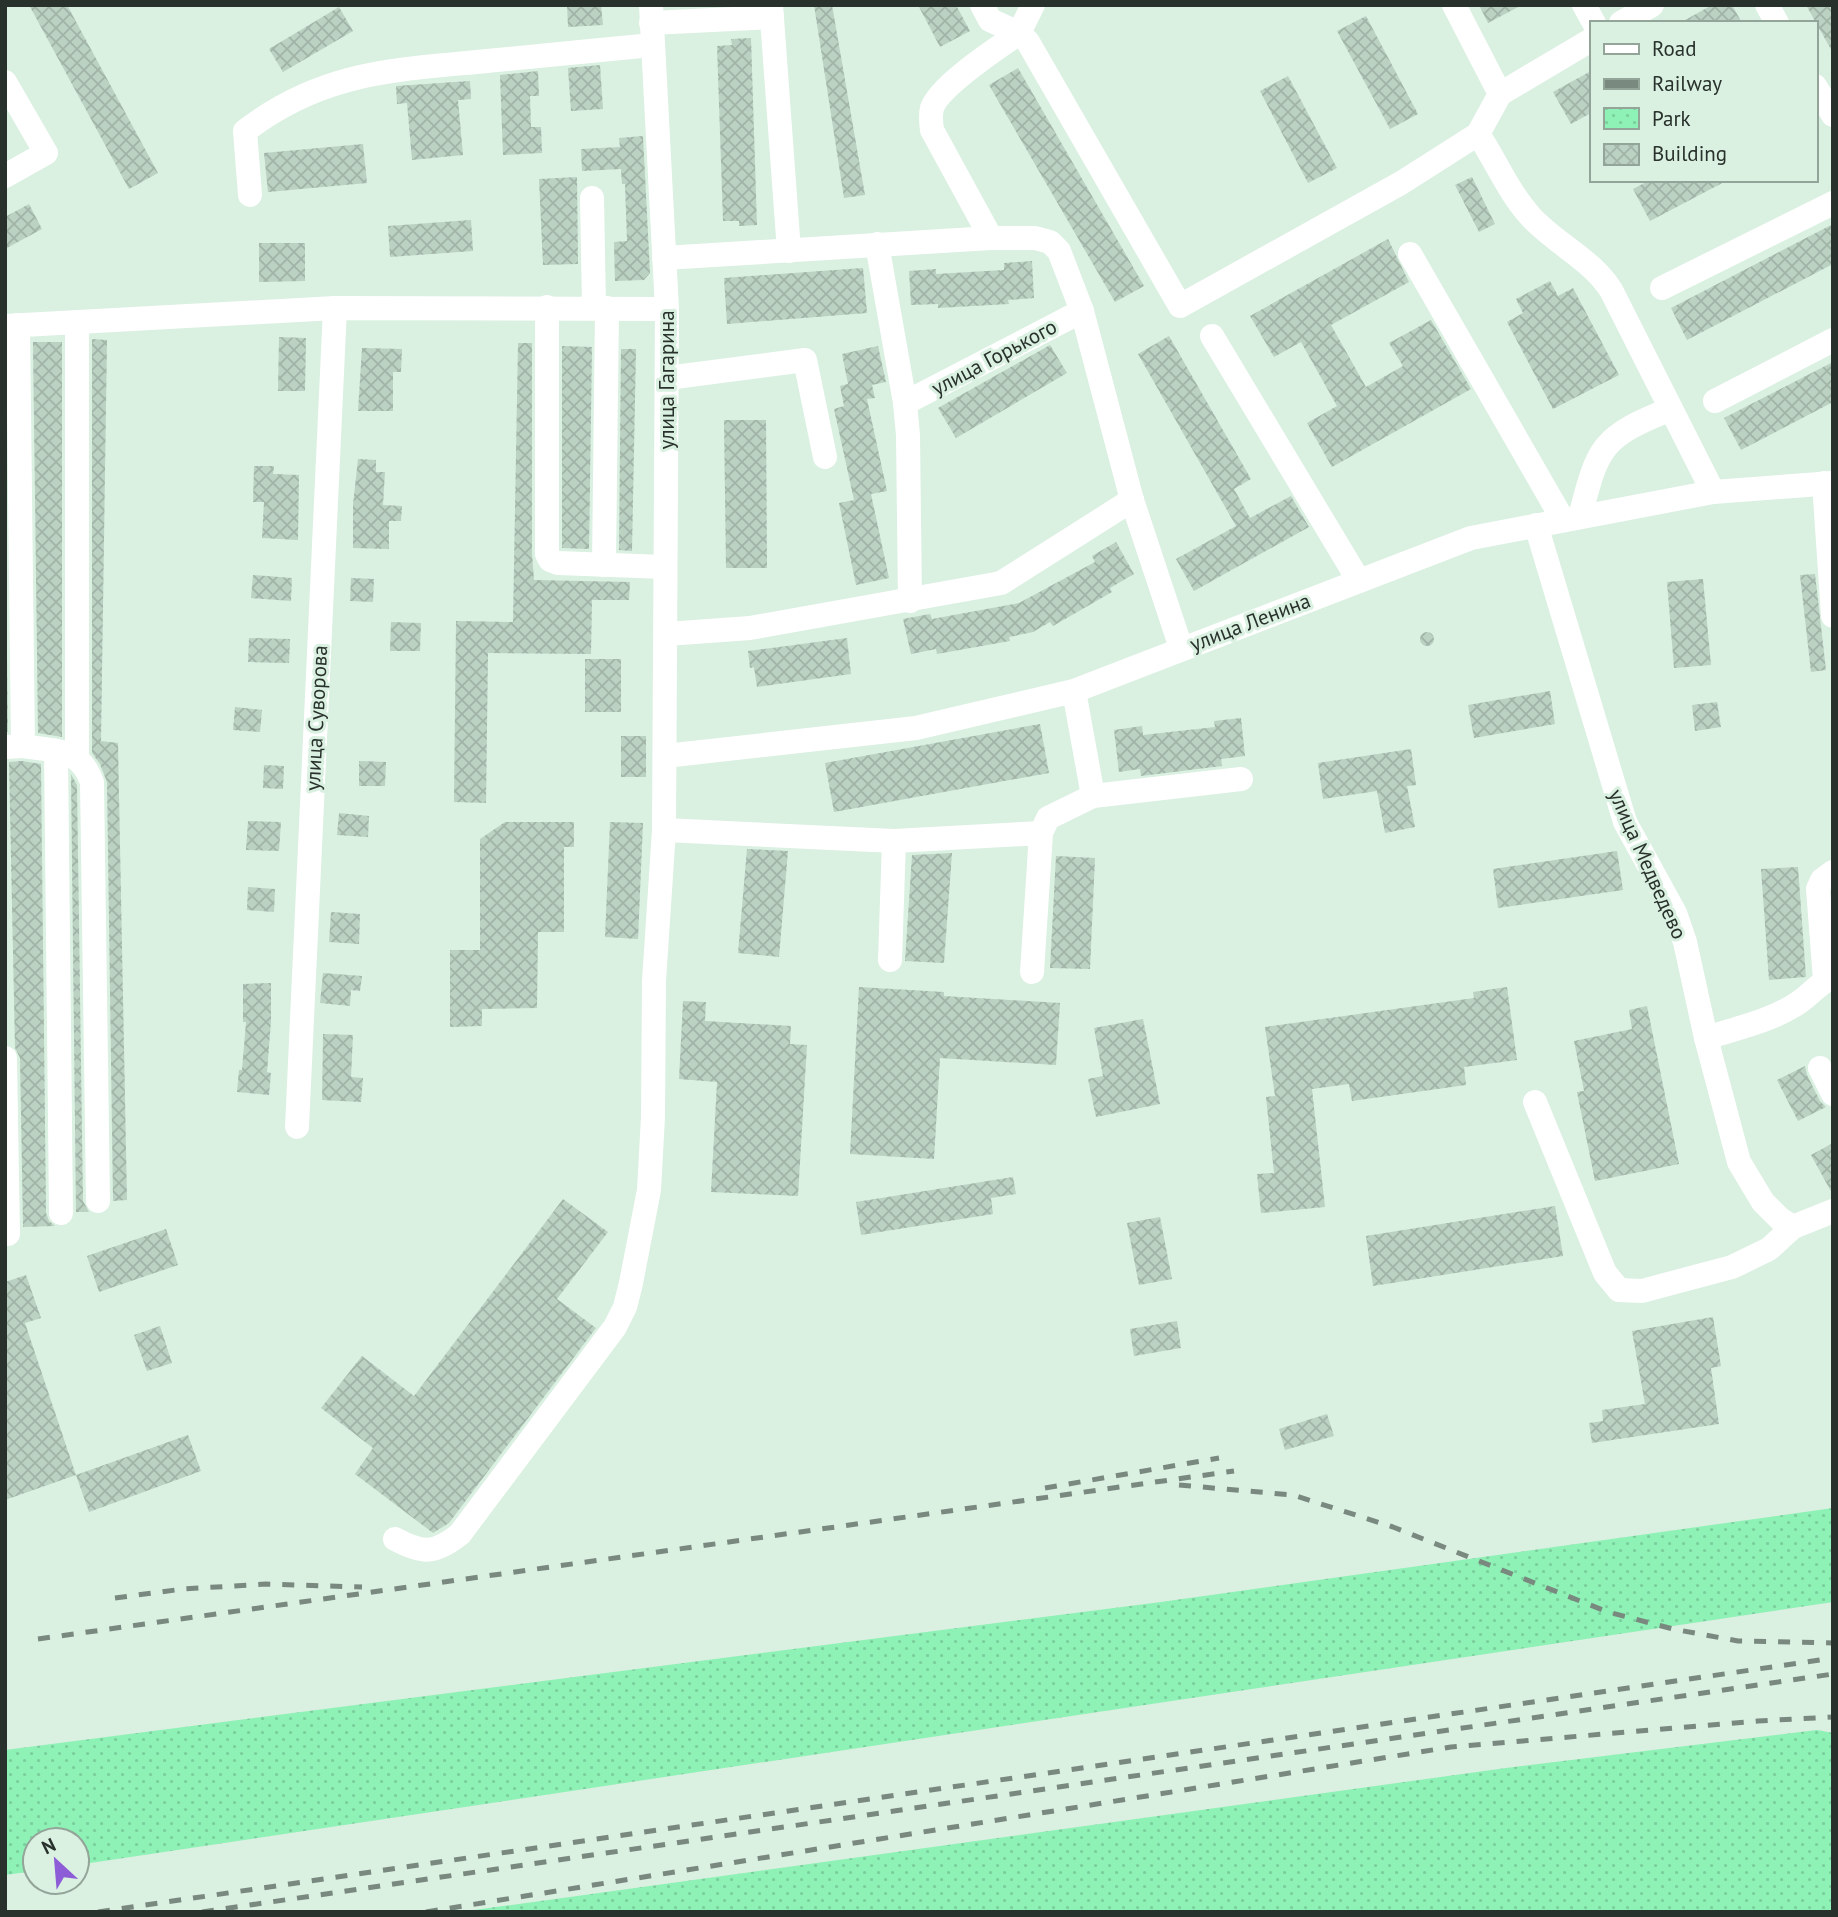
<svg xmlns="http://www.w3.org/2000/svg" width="1838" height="1917" font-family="'PT Sans',sans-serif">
	<defs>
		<pattern id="park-dots" width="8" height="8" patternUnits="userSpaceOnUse" patternTransform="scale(1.75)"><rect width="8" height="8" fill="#8ef1b5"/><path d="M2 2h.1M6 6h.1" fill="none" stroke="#7acf9c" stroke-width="1.8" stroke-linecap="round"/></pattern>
		<pattern id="building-cross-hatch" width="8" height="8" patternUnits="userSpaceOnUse" patternTransform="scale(1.75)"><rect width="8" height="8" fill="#bbd1c2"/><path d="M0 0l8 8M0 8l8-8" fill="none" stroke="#a1b4a7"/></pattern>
	</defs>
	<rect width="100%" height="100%" fill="#daf0e1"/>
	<g fill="url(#park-dots)">
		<path d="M1833,1508V1602L77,1865V1840H35V1871L5,1875V1750L1161,1602Z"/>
		<path d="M1817,1730L1833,1733V1912H460L1506,1768Z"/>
	</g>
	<g fill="url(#building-cross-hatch)">
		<path d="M29,5H67L158,173L129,189Z"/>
		<path d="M567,5H601L603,25L568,27Z"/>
		<path d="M814,5H832L865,195L844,198Z"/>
		<path d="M918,5H956L970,31L940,47Z"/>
		<path d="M1479,5H1522L1488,23Z"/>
		<path d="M1712,5H1732L1742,23H1680Z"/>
		<path d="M1806,5H1833V53Z"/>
		<path d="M339,7L353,31L283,72L269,49Z"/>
		<path d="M1366,16L1418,114L1390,129L1337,31Z"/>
		<path d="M751,38L757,225L739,226V221H723L717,46L732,45L731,39Z"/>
		<path d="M600,65L603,109L571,111L568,68Z"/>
		<path d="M1018,68L1144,286L1115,302L989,85Z"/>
		<path d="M538,71L539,96H530L531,127H541L542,153L503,155L500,75Z"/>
		<path d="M1591,71V113L1571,124L1553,92Z"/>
		<path d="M1288,76L1337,168L1308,183L1260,91Z"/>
		<path d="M470,81L471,99L458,100L463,155L412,160L407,103L397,104L396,86Z"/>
		<path d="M643,136L650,273L644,280L615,281L614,242L627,241L625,184H622L621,169L582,171L581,149L620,147L619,138Z"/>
		<path d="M363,144L367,183L268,192L264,153Z"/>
		<path d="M577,177L578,264L543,265L539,179Z"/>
		<path d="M1472,177L1495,224L1479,232L1455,185Z"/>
		<path d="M1650,180H1728L1650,221L1633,189Z"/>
		<path d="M29,204L42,229L5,249V217Z"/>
		<path d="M471,220L473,251L390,257L388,226Z"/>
		<path d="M1833,224V264L1687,340L1671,308Z"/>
		<path d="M1388,239L1409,282L1331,325L1366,387L1403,366L1389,343L1431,320L1471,389L1332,467L1307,423L1337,406L1301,342L1274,357L1250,316Z"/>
		<path d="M259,243H305V281L259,282Z"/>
		<path d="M1032,261L1034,298L1008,300L1009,304L938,308V304L911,305L909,271L936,269V274L1004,270V263Z"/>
		<path d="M863,268L867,313L727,324L724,278Z"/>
		<path d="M1550,281L1558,296L1573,288L1619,375L1553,409L1507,322L1523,313L1516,299Z"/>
		<path d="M1169,336L1251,479L1234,489L1250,518L1291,496L1309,527L1194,591L1176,559L1236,526L1138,354Z"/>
		<path d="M279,337L306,338L305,391H278Z"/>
		<path d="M92,339L107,340L101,741L118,743L127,1200L113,1201L107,782L100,764L92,753Z"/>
		<path d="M33,342H62V737L38,733Z"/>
		<path d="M518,343H532V554L534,580L630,582L629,600H592L591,654L488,653L486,803L454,802L456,621L513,622Z"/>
		<path d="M1050,345L1067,373L956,438L938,408Z"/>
		<path d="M562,346L592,347L589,549L562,548Z"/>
		<path d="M878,346L886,382L872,385L875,398L867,399L887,491L871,494L889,578L856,585L839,503L854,500L834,409L844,406L840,386L848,384L842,354Z"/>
		<path d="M362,348L402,349L401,372H393V411H358Z"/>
		<path d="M621,349H636L632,551L619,550Z"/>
		<path d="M1833,362V402L1741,450L1724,418Z"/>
		<path d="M724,420H766L767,568H726Z"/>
		<path d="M358,459L376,460V472H385L383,505L402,506L401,521H389V549L353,548V505Z"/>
		<path d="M254,466H274L273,474L299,475L298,540L262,538L264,502H253Z"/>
		<path d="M5,504L8,732H5Z"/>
		<path d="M1116,542L1134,574L1110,588L1112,592L1053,626L1050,622L1033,632L1009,637L1010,641L937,654L936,649L911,654L903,619L930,614L932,619L1019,603L1095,562L1092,556Z"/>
		<path d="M1815,574L1826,670L1811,672L1800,575Z"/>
		<path d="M253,575L292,578L291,601L251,598Z"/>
		<path d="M351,578L374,579L373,602L350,601Z"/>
		<path d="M1703,579L1711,665L1674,668L1667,582Z"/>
		<path d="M391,622L421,623L420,651H390Z"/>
		<circle cx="1427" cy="639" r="7"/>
		<path d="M249,638L290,639L289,663L248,662Z"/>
		<path d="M847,638L851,674L757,687L754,667L750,668L748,651Z"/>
		<rect x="585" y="659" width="36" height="53"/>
		<path d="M1550,691L1555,724L1474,738L1468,705Z"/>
		<path d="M1717,702L1721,727L1695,731L1692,705Z"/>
		<path d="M235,707L262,710L260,732L233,730Z"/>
		<path d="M1241,718L1245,756L1221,759L1222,766L1141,776L1140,769L1119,772L1114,730L1142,726L1143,735L1215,727L1214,721Z"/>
		<path d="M1040,724L1049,773L834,812L825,763Z"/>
		<rect x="621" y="736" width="25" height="41"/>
		<path d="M1411,749L1416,785L1407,786L1415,827L1385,833L1377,791L1323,799L1318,763Z"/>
		<path d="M22,761L41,764L46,1213L49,1221L55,1226L23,1227L20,1058L15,1048L9,762Z"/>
		<path d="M359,761L386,762L385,786H359Z"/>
		<path d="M264,765L284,766L283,789L263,788Z"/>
		<path d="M71,774L77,785L83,1201L89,1212H76Z"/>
		<path d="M339,813L369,816L368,837L337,835Z"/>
		<path d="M248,821L281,822L279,851L246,850Z"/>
		<path d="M505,822H574V847H564V932H538L537,1008L482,1009V1026L450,1027V950H480V839Z"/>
		<path d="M610,822L643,823L638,939L605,937Z"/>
		<path d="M747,849L788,851L779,957L738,953Z"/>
		<path d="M1617,851L1623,890L1498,908L1493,869Z"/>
		<path d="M952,853L944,963L905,961L912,855Z"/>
		<path d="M1056,856L1095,858L1090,969L1050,968Z"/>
		<path d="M1798,867L1806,977L1769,980L1761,869Z"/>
		<path d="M248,887L275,889L274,912L247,910Z"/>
		<path d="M331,912L360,914L359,944L329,942Z"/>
		<path d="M323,973L362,976L360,991L351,990L350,1006L320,1003Z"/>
		<path d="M271,983V1021L267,1072L271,1073L269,1095L237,1092L239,1070H242L246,1022H243V984Z"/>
		<path d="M859,987L944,992V996L1060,1003L1056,1065L940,1058L934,1159L850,1154Z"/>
		<path d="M1507,987L1517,1060L1464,1067L1466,1085L1352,1101L1349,1084L1312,1089L1325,1207L1261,1213L1257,1174L1274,1173L1266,1097L1275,1096L1265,1027L1474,998L1473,992Z"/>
		<path d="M683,1001L706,1002L705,1021L791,1026L790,1044L807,1045L798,1196L711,1192L717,1082L679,1079Z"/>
		<path d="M1647,1006L1679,1164L1595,1181L1577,1092L1584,1091L1574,1041L1632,1029L1629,1010Z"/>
		<path d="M1143,1019L1160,1104L1096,1117L1088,1079L1103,1076L1094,1028Z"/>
		<path d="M323,1034L353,1035L351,1077L363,1078L361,1102L322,1100Z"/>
		<path d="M1805,1066L1807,1075L1820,1101L1826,1107L1798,1121L1777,1080Z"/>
		<path d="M1833,1143V1195L1811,1155Z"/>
		<path d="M1013,1177L1016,1194L991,1198L993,1214L861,1235L856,1202Z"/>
		<path d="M563,1199L608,1232L557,1299L596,1328L449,1523L433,1533L355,1474L373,1448L321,1408L362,1356L414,1396Z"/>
		<path d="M1555,1206L1563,1256L1373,1286L1366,1236Z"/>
		<path d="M1160,1217L1172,1279L1139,1285L1127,1223Z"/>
		<path d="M166,1229L178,1265L99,1292L87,1256Z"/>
		<path d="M26,1275L41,1318L25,1323L76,1475L5,1500V1282Z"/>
		<path d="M1713,1317L1721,1366L1711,1368L1719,1424L1592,1443L1589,1423L1603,1421L1602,1410L1645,1404L1632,1331Z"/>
		<path d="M1177,1321L1181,1348L1134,1356L1130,1329Z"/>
		<path d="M160,1326L172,1363L147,1371L134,1335Z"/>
		<path d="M1327,1414L1334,1436L1285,1450L1279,1429Z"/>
		<path d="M188,1435L201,1471L89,1512L76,1475Z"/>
	</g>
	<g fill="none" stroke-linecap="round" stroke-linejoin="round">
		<g stroke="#fff" stroke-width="24">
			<path d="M771,5L789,251"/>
			<path d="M982,5L990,20L1019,33C998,48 940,85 932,108C930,116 931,123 932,130L991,238"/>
			<path d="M1033,5L1019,33L1028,42L1180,306L1401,183L1478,134L1500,94L1591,40"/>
			<path d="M1454,5L1500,94"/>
			<path d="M1584,5L1594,23"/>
			<path d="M1767,5L1777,23"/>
			<path d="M651,23L772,17"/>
			<path d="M1621,23L1652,5"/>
			<path d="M5,82L46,153L5,176"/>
			<path d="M1815,86L1833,115"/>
			<path d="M1478,134C1496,161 1509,193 1531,217C1556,244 1591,259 1611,290L1713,492"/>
			<path d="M250,195L245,131C323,71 395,70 487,61C542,56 597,50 652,45"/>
			<path d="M592,198L594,308"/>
			<path d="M877,244L905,403"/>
			<path d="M1410,254L1563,520"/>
			<path d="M664,258L991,238H1035L1050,242L1059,251L1082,311L1132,500L1181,648"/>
			<path d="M1662,288L1833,203"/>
			<path d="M547,307V554L550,560L558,563L664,567"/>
			<path d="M5,326L335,308L667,309"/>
			<path d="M1212,336L1359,581"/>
			<path d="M667,378L805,360L825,457"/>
			<path d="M1715,401L1833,340"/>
			<path d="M1824,483L1833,616"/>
			<path d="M1580,517C1598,446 1601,437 1671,409"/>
			<path d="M1536,525L1625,822L1675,913L1685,942L1706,1038L1739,1162L1763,1202L1780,1219L1793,1227"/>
			<path d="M604,565L607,308"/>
			<path d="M910,601L908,435L905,403L1082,311"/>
			<path d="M667,634L750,628L1001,583L1132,500"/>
			<path d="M1074,691L1093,796"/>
			<path d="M23,746C56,752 79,746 92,782L98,1201"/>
			<path d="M5,747L23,746L18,325"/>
			<path d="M56,752L61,1213"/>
			<path d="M77,756V322"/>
			<path d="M665,756L916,728L1074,691L1471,538L1713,492L1833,483"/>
			<path d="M664,830L894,841L1041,833L1032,972"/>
			<path d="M1041,833L1048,818L1093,796L1241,779"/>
			<path d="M890,960L894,841"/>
			<path d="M1825,980L1818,889L1822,880L1833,872"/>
			<path d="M1706,1038C1737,1028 1771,1021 1798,1003C1810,995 1819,983 1833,977"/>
			<path d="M5,1058L8,1234"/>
			<path d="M1820,1068L1833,1094"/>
			<path d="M1535,1102L1605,1273L1619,1290L1642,1291L1732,1267L1769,1249L1793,1227L1833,1211"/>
			<path d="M297,1127L335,308"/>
			<path d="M395,1539C423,1554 435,1554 460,1534L615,1327L625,1307L631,1283L649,1190L653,1117L654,981L664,830L667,309L651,5"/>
		</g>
		<g stroke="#7a897f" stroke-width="5" stroke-dasharray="12 12" stroke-linecap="butt">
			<path d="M1179,1485L1293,1495L1393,1527L1608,1612L1673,1629L1738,1641L1833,1643"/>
			<path d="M1045,1488L1219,1458"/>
			<path d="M115,1598L183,1589L266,1584L362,1587"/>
			<path d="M38,1639L1234,1471"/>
			<path d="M98,1912L1833,1658"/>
			<path d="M202,1912L1833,1674"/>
			<path d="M426,1912L1451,1747L1758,1721L1833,1717"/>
		</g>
	</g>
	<g text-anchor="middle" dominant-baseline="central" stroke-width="6" stroke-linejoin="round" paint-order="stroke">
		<g font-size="21" fill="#28312b" stroke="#daf0e1">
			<text transform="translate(994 357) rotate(-28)">улица Горького</text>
			<text transform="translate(666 380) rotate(-90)">улица Гагарина</text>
			<text transform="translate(1250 622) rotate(-21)">улица Ленина</text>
			<text transform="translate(316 718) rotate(-87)">улица Суворова</text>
			<text transform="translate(1648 864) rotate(66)">улица Медведево</text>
		</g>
	</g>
	<rect width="1838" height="1917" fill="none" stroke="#28312b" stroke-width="14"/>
	<rect x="1590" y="21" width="228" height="161" fill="#daf0e1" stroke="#93a498" stroke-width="2"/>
	<rect x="1604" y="44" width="35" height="10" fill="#ffffff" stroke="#93a498" stroke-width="2"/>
	<text x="1652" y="56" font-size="21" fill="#28312b">Road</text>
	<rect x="1604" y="79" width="35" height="10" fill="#7a897f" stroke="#93a498" stroke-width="2"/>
	<text x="1652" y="91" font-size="21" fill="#28312b">Railway</text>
	<rect x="1604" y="108" width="35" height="21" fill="url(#park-dots)" stroke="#93a498" stroke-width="2"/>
	<text x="1652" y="126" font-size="21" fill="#28312b">Park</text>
	<rect x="1604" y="144" width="35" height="21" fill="url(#building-cross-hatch)" stroke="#93a498" stroke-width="2"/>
	<text x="1652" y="161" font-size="21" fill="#28312b">Building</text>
	<g transform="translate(56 1861) rotate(334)"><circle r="33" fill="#daf0e1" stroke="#93a498" stroke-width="2"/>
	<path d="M0-5L12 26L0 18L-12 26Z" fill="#8c5dd7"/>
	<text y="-10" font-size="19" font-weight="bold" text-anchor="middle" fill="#28312b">N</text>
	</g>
</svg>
